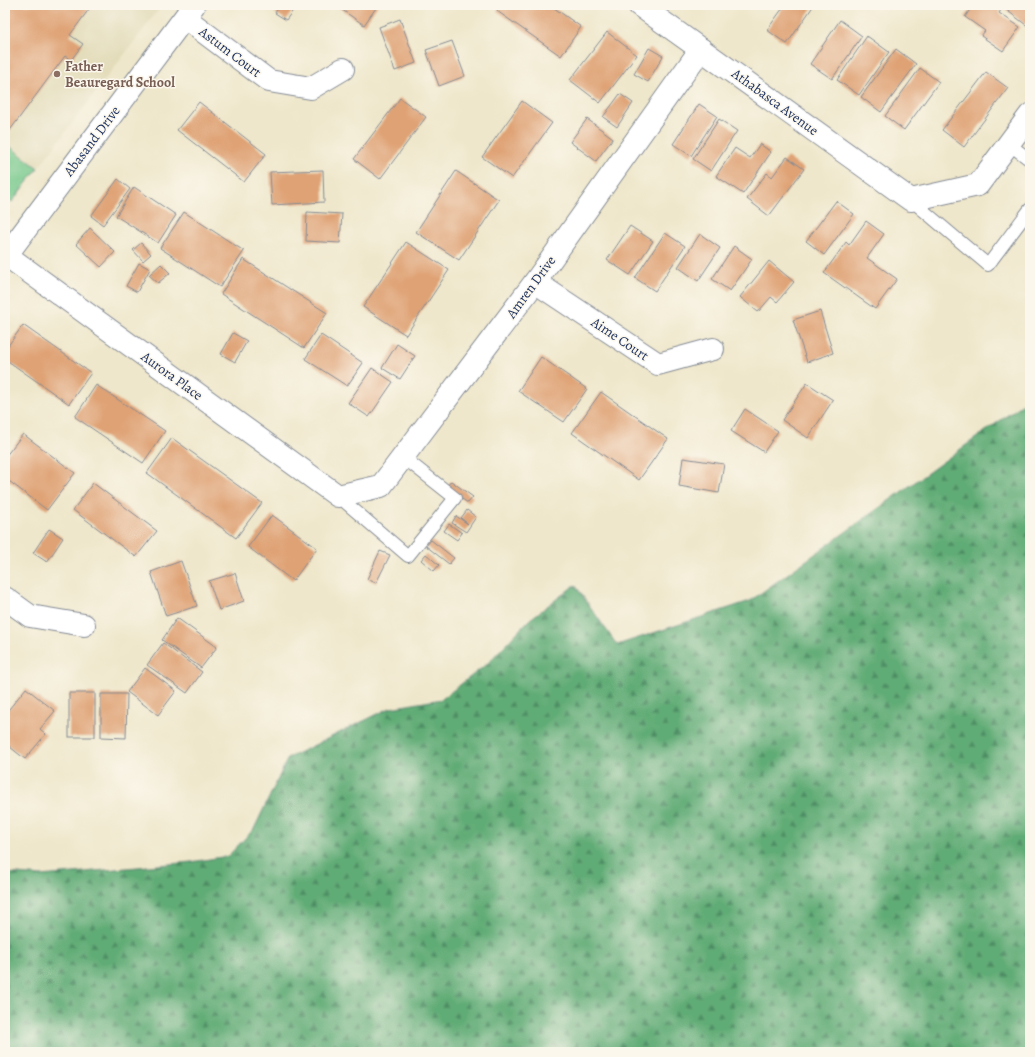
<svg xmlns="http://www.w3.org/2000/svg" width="1035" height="1057" font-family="Alegreya,serif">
	<defs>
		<pattern id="forest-firs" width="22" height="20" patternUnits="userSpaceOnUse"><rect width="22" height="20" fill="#60ac76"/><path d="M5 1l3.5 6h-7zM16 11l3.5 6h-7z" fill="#4e8c64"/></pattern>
	</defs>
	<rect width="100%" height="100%" fill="#fbf7ec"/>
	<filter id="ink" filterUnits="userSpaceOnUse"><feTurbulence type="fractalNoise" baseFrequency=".025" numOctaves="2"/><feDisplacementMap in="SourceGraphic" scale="8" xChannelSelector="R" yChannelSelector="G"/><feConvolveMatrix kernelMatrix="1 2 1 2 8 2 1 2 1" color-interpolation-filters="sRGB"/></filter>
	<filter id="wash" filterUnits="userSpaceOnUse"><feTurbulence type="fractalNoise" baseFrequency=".012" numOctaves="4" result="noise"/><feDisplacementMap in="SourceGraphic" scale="16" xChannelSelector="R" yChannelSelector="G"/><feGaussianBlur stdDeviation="0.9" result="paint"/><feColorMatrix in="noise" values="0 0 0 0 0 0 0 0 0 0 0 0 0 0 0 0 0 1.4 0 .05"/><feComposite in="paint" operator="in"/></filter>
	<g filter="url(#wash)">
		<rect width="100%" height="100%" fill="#efe7cb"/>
		<path fill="#e3dcba" d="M5,5H162L38,168L5,143Z"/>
		<path fill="#75c78a" stroke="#487b74" d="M5,143L38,168L12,202L5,197Z"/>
		<path fill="url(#forest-firs)" stroke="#3e6e6a" d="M1030,399V1052H5V873L41,876L191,862L228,856L254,829L288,758L390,708L442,699L488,663L529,620L575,585L617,645L750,601Z"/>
		<g id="blocks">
			<g fill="#dfa274">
				<path d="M5,5H92L70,35L83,44L71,60L65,56L5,137Z"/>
				<path d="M280,5H297L286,20L275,13Z"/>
				<path d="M335,5H378L364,25Z"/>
				<path d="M501,5H550L581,27L561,56L497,11Z"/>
				<path d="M785,5H814L787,44L767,30Z"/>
				<path d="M973,5H994L1001,10L999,13L1020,27L1003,51L981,36L985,31L965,17Z"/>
				<path d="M1000,5H1030V28Z"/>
				<path d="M400,19L416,63L395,71L379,27Z"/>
				<path d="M840,20L862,36L832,79L810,64Z"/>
				<path d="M607,32L637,55L600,103L570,80Z"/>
				<path d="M867,36L889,52L859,95L837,80Z"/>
				<path d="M452,41L465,76L439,86L426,50Z"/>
				<path d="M649,48L663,56L648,82L634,74Z"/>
				<path d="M896,49L916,64L881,112L861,97Z"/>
				<path d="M920,68L939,82L904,130L885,116Z"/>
				<path d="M986,72L1008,88L964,147L942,130Z"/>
				<path d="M620,94L633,103L617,127L603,117Z"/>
				<path d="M400,98L426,117L380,179L354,159Z"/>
				<path d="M522,101L552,123L512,178L482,157Z"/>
				<path d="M199,102L266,154L244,182L177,130Z"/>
				<path d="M699,104L717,116L691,156L673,144Z"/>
				<path d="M587,119L613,138L596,161L570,142Z"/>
				<path d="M719,119L737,131L711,171L693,159Z"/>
				<path d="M760,144L771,152L743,194L716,176L735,148L750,158Z"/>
				<path d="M787,157L804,169L769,216L747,199L767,173L772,177Z"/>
				<path d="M323,170L324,202L272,205L270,172Z"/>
				<path d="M456,171L499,200L459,260L416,232Z"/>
				<path d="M118,179L130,189L103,225L91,216Z"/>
				<path d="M134,187L176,215L158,243L116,216Z"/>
				<path d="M836,201L854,214L824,255L806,241Z"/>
				<path d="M184,212L244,251L220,287L160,248Z"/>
				<path d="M307,212L342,214L340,243L306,241Z"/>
				<path d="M866,221L884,234L867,258L897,279L875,309L824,273L846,242L849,245Z"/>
				<path d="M630,226L653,241L630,275L607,260Z"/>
				<path d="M90,228L115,252L101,267L76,244Z"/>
				<path d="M665,233L685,246L655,291L635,278Z"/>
				<path d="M700,234L720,248L698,281L678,267Z"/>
				<path d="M406,242L449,270L406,335L363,307Z"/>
				<path d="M141,243L151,254L143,261L133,250Z"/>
				<path d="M734,246L752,259L730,291L712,279Z"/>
				<path d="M243,259L327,313L304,348L221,294Z"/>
				<path d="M769,261L794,282L777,302L771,297L758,312L740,297Z"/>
				<path d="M139,263L150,269L137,292L126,286Z"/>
				<path d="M161,264L170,273L158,283L149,275Z"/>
				<path d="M820,311L833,353L807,362L793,320Z"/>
				<path d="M23,325L91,373L69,404L5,359V350Z"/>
				<path d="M233,333L247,341L235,362L221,354Z"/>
				<path d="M321,335L363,363L347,386L305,359Z"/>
				<path d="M397,344L415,356L400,379L382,368Z"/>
				<path d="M541,357L587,389L564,422L518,391Z"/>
				<path d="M372,368L393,382L369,417L348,403Z"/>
				<path d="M807,383L833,400L808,438L782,420Z"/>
				<path d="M96,385L165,431L143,463L75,417Z"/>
				<path d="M601,392L668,439L639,480L572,433Z"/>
				<path d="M745,409L778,431L764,452L731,431Z"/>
				<path d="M23,434L75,473L47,510L5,478V457Z"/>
				<path d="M172,438L262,503L236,538L147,473Z"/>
				<path d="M683,458L724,464L719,493L679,486Z"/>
				<path d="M451,481L473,497L468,503L446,488Z"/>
				<path d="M93,483L157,531L136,557L73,510Z"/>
				<path d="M467,510L476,517L466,532L452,523L456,516L468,524L461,518Z"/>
				<path d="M272,515L317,548L293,581L248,547Z"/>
				<path d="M449,524L462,533L457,540L444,531Z"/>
				<path d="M49,529L63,538L47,562L33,553Z"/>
				<path d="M431,540L454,558L449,564L426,546Z"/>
				<path d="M380,551L390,555L376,583L367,579Z"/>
				<path d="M426,554L439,565L434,571L421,560Z"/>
				<path d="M181,561L197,606L166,616L151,572Z"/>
				<path d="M235,573L244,601L219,610L209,581Z"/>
				<path d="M177,618L217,647L201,668L162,640Z"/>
				<path d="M163,643L202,672L187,693L147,665Z"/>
				<path d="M145,668L176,691L158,715L127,692Z"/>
				<path d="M26,688L55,711L40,729L46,734L25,759L5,743V714Z"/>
				<rect x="69" y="693" width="26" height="44"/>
				<path d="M101,694H127L126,738L101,737Z"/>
			</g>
		</g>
	</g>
	<g filter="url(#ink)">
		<use href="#blocks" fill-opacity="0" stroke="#858b94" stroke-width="1"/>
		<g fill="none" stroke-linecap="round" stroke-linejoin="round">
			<defs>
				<g id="service">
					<path d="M1009,144L1030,160"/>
					<path d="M911,200L988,265L1030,209"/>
					<path d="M338,496L408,556L455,498L403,457"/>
				</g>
				<g id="minor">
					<path d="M639,5L911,200L978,185L1030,115"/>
					<path d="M185,18L269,81L311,88L343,69"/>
					<path d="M6,255L338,496L381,486L535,282L701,49"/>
					<path d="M535,282L658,364L713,349"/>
					<path d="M5,598L30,616L84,625"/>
				</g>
				<path id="tertiary" d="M5,257L194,5"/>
			</defs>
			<use href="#service" stroke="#858b94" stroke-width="14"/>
			<use href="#minor" stroke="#858b94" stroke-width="24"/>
			<use href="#tertiary" stroke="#858b94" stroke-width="24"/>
			<use href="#service" stroke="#fff" stroke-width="12"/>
			<use href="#minor" stroke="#fff" stroke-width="22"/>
			<use href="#tertiary" stroke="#fff" stroke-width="22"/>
		</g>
	</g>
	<circle fill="#8d6e63" stroke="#fbf7ec" stroke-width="1.5" cx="57" cy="74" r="4"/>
	<g text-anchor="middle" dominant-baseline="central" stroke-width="3" stroke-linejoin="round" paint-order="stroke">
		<g font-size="14" fill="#1b2f5e" stroke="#fbf7ec">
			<text transform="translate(230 52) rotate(37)">Astum Court</text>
			<text transform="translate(775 102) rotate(36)">Athabasca Avenue</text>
			<text transform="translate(92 141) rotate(-53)">Abasand Drive</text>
			<text transform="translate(531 287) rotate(-54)">Amren Drive</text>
			<text transform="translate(620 339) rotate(34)">Aime Court</text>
			<text transform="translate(172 376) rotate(36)">Aurora Place</text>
		</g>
		<g font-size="14" font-weight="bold" fill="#785e54" stroke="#fbf7ec" text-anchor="start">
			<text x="65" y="66">Father<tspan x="65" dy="16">Beauregard School</tspan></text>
		</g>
	</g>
	<rect width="1035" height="1057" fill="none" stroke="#fbf7ec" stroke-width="20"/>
</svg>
